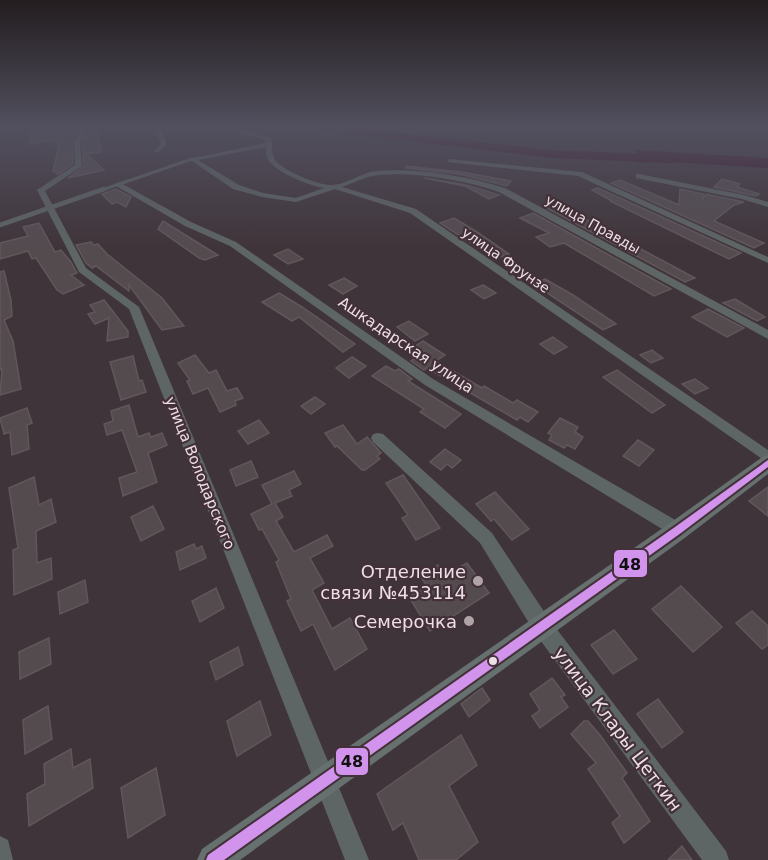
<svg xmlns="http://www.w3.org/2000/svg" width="768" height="860" font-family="'DejaVu Sans',sans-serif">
	<rect width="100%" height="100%" fill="#3f3439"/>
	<path fill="#3a1127" d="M635,150L768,158V168L655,161L639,163Z"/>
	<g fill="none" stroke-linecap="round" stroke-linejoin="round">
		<path fill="#3a1127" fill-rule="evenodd" d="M309,127H347L552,150L672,155L678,159L672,163L552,158L314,130Z"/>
	</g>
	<g fill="#544b4f" stroke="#61575b" stroke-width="1.5">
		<path d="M78,127L72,143L73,164L58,174L53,171L59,146H56L57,140L29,144L32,129Z"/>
		<path d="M90,127H96L102,152L86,154L104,170L68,178L84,166L82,143Z"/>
		<path d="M406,166L461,172L511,181L507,186L459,174L406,168Z"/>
		<path d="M424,178L455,183L470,186L499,195L489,199L465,186Z"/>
		<path d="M722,179L740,184L737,187L759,194L756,196L714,187Z"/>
		<path d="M620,180L679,205L680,189L703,194V198L706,194L744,202L734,205L714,221L764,243L754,248L611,183Z"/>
		<path d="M598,188L741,253L729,259L610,201H612L592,190Z"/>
		<path d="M116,189L131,197L126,207L117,202L112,204L102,194Z"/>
		<path d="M555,205L585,219L695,278L685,282L547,208Z"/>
		<path d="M533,213L671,289L654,296L564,243L550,247L536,237L549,233L520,218Z"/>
		<path d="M454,218L477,232L509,254L495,259L440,223Z"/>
		<path d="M163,221L195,241L218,255L205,260L199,258L158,229Z"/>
		<path d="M39,223L55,252L61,250L71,262L77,273L71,275L84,285L63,294L57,290L36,258L32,259L28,251L0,259V243L28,236L23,227Z"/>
		<path d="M91,242L94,245L98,244L107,254L162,298L184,326L162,330L129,285V291L96,266L92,268L86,263L76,245Z"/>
		<path d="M288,249L303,259L288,264L274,255Z"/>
		<path d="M4,271L11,300L12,316L4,320L13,341L21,389L0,395L2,369L0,370V272Z"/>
		<path d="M344,278L357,286L343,294L329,285Z"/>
		<path d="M545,279L573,295L616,324L603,330L532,283Z"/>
		<path d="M483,285L496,293L484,299L471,290Z"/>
		<path d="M279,293L302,307L355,344L343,352L299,317L292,321L262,302Z"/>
		<path d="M735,299L765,317L757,321L723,303Z"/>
		<path d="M104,300L128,331V337L107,341L109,318L95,324L88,314L95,312L90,305Z"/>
		<path d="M708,309L744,328L727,337L692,317Z"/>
		<path d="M409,321L428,334L415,341L397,327Z"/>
		<path d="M553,337L567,347L554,354L540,344Z"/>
		<path d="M423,341L445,355L436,361L482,388L484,386L513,403L517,400L538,412L528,422L520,417L517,420L427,368L424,370L411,361L419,355L411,349Z"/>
		<path d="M652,350L663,358L651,363L640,355Z"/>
		<path d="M195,355L209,373L216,370L227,391L237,388L243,398L235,401L236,405L220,412L208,388L193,394L187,381L190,380L178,363Z"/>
		<path d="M133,356L139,381L142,380L146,392L121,400L110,362Z"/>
		<path d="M352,357L366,366L349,378L336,368Z"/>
		<path d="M386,366L395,371L399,369L412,379L408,381L461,414L445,428L420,412L424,409L372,376Z"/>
		<path d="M617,370L635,383L665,405L652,413L603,377Z"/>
		<path d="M695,379L708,388L695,394L682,384Z"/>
		<path d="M315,397L325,404L311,414L301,406Z"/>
		<path d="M129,405L138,437L149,433L151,437L162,433L167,445L148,453L157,482L123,496L119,478L137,472L122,430L107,435L104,424L113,421L111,411Z"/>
		<path d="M27,408L32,423L27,425L29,449L12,455L10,432L4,434L0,418Z"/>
		<path d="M560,418L578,427L575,432L583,437L575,449L567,445L564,448L549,440L552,435L548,433Z"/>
		<path d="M259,420L269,433L248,444L238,431Z"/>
		<path d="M343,425L357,444L367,437L381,453L377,456L380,459L365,470H362L337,446L335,447L325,433Z"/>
		<path d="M638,440L654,450L639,466L623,456Z"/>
		<path d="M445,449L461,460L452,468L447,464L441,470L430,462Z"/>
		<path d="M251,461L258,477L236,486L230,470Z"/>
		<path d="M294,471L301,484L289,490L292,496L275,503L283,517L276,521L294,552L327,535L333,546L310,558L324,583L312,590L332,629L350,618L367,649L335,670L313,624L301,631L287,601L291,599L276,562L279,560L262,529L259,530L251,514L272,504L262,485Z"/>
		<path d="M403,475L440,528L416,540L402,518L408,515L386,483Z"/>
		<path d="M34,477L39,505L51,499L56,522L36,531L37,563L51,558L52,579L14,595L13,550L18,548L9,488Z"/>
		<path d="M768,487V516L749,501Z"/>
		<path d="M495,492L529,529L512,540L494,519L491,521L476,504Z"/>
		<path d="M153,506L164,529L141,541L131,517Z"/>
		<path d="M194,544L196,549L202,546L206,558L180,570L176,552Z"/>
		<path d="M467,563L489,593L430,631L409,597L427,586L420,576L438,565L445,575Z"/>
		<path d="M85,580L88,602L60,614L58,592Z"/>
		<path d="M681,586L722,627L693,652L652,609Z"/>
		<path d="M216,588L224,608L200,622L192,601Z"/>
		<path d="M752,611L768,626V645L762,649L736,623Z"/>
		<path d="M614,630L637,659L613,674L591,645Z"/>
		<path d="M49,638L51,664L20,679L19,652Z"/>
		<path d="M238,647L243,665L216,680L210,662Z"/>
		<path d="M552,678L565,695L561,697L568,707L540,728L532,716L540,710L530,694Z"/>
		<path d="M482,688L490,700L469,717L461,704Z"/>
		<path d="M658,699L683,732L662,748L637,714Z"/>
		<path d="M260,701L271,735L237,756L227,721Z"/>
		<path d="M48,706L52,739L25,754L23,720Z"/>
		<path d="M584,721H588L600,735L627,773L622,778L650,821L624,843L612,823L620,816L588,769L596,763L571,734Z"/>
		<path d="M461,735L477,765L449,786L478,842L456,860H419L403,823L393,830L377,794Z"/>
		<path d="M71,749L73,768L90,759L93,788L29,826L27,794L45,784L44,764Z"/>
		<path d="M156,768L165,815L128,838L121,788Z"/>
		<path d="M682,846L692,860H668Z"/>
	</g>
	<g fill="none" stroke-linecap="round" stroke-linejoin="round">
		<path stroke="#5e6565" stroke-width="3" d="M99,191L192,159"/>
		<path stroke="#5e6565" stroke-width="4.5" d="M0,225L104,189"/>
		<g fill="#5e6565" fill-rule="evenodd">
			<path d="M82,127H88L80,143L82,166L45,191L86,268L139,307L369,860H345L129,309L79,272L37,190L75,165L74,143Z"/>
			<path d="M154,127H160L167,144L157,153L154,151L161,144Z"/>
			<path d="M218,127H229L271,138C273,144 271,154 275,160C283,171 320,186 333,185C348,184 362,172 377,171C418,168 466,176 505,188L768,330V339L499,192C465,180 415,172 378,175C367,176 353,183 342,187L416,209L768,450V463L410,213L335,189L296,202L262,197L233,189L189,159L266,143V140ZM266,147C266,150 266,154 267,157C271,171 310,186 324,188L296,198L263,193L239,185L198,160Z"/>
			<path d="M449,159L582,172L768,257V263L578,176L447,162Z"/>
			<path d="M639,174L744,195L768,202V207L742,199L636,178V174Z"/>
			<path d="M119,182L191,222L236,242L433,379L684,525L686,530L684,535L678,537L672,535L425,385L230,246L185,226L116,186L115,184Z"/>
			<path d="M378,433L383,434L492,533L549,619L726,851L729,860H702L535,633L480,543L373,442L371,438L373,434Z"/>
			<path d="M0,836L8,840L13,860H0Z"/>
		</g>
		<path fill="#66706f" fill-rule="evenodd" d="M768,455V474L686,537L240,860H197L202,849L670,523L761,458Z"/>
		<defs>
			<path id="bus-1" d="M768,460V467L681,533L224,860H206L208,855L675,527Z"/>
		</defs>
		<use href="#bus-1" stroke="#433038" stroke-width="4"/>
		<use href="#bus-1" fill="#d193ec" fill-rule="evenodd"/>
	</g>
	<linearGradient id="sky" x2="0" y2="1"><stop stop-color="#231d1f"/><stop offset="0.51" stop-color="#52505f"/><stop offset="1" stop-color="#52505f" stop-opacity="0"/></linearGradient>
	<rect width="768" height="248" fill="url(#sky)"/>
	<g fill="#b0a4a9" stroke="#433038" stroke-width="2">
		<circle cx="478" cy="581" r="6"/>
		<circle cx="469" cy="621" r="6"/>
	</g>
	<circle fill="#ede0e5" stroke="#433038" stroke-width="2" cx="493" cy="661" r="5"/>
	<g text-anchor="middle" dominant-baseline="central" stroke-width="4.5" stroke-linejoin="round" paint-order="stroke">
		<g font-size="14" fill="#ede0e5" stroke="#433038">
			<text transform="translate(593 224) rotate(29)">улица Правды</text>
			<text transform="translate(506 260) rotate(35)">улица Фрунзе</text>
		</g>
		<g font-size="15" fill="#ede0e5" stroke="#433038">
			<text transform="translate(406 345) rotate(34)">Ашкадарская улица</text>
			<text transform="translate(200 473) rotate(68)">улица Володарского</text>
		</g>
		<g font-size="18" fill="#ede0e5" stroke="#433038" text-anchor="end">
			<text x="466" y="571">Отделение<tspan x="466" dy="21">связи №453114</tspan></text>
			<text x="457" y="621">Семерочка</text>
		</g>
		<g font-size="18" fill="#ede0e5" stroke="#433038">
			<text transform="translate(618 729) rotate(53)">улица Клары Цеткин</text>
		</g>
	</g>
	<g stroke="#433038" stroke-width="2">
		<rect x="613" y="549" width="35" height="29" rx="6" fill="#d193ec"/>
		<rect x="335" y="747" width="34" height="29" rx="6" fill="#d193ec"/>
	</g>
	<g font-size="16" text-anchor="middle" font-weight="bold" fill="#111">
		<text x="630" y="570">48</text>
		<text x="352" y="767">48</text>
	</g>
</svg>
